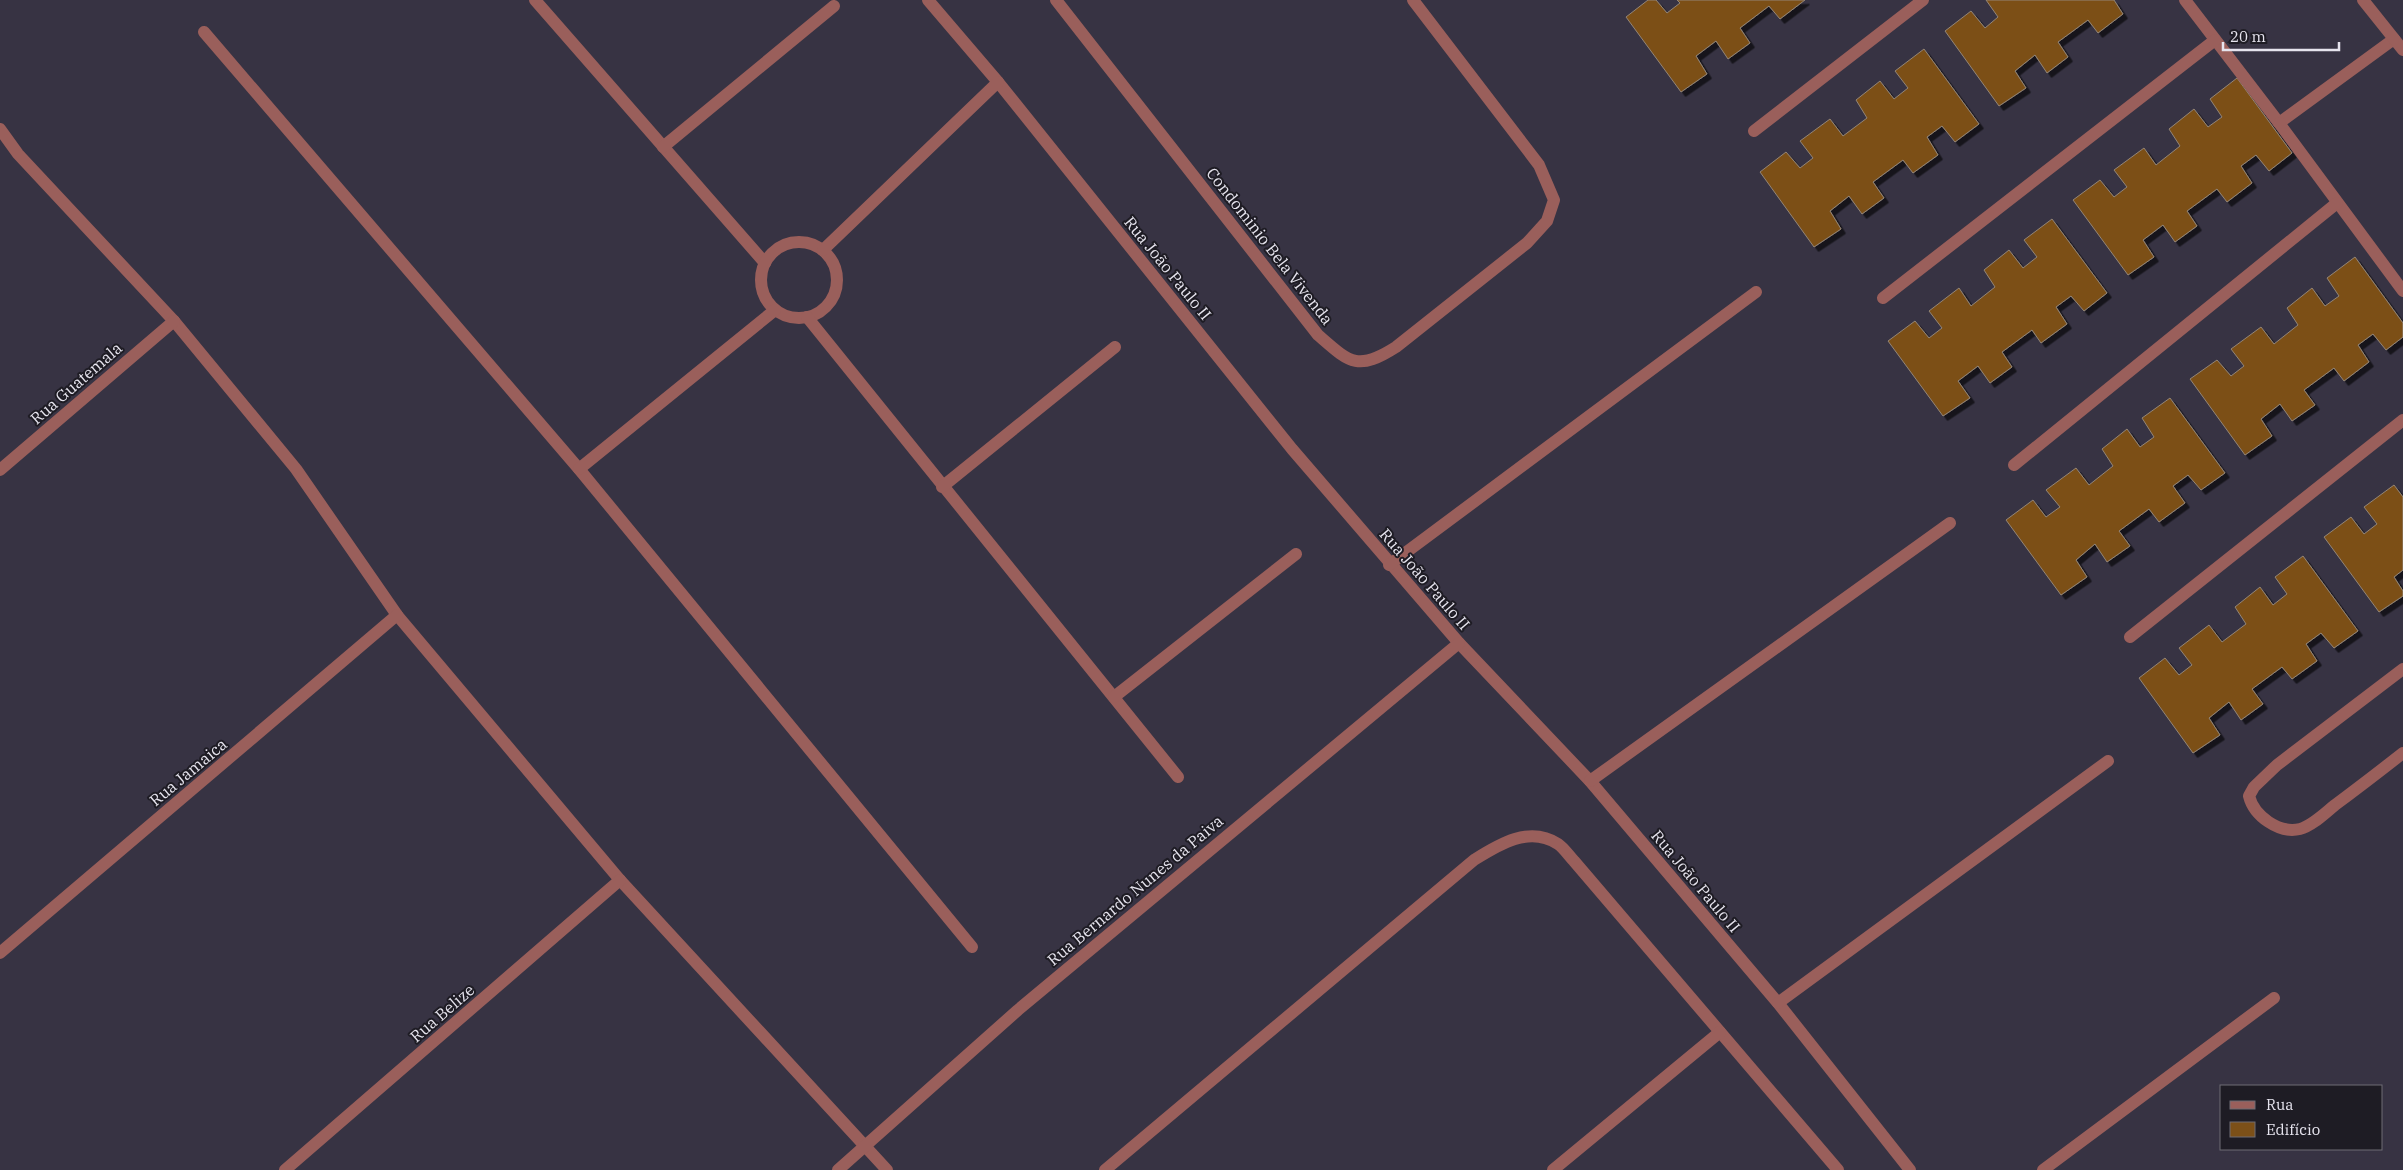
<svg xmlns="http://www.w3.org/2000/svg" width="2403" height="1170" font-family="'IBM Plex Serif',serif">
	<defs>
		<filter id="shadow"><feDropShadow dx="4.5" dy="4.5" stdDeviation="0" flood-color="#0009"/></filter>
	</defs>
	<rect width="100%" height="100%" fill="#373343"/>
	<g fill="#7c5018" stroke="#938576" filter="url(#shadow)">
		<path d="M1648,0H1656L1667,13L1680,3L1677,0H1805L1780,19L1769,6L1740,28L1750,43L1728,59L1716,41L1696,56L1707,74L1681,92L1626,17Z"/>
		<path d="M2114,0L2123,14L2098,33L2088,20L2058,42L2068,57L2047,73L2035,55L2015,71L2026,88L1999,106L1945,31L1971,11L1985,28L1998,17L1986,0Z"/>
		<path d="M1924,49L1979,124L1955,142L1942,126L1927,137L1938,155L1913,173L1903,160L1873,182L1884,198L1862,214L1849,196L1830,211L1841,229L1814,247L1760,172L1786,152L1800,168L1813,158L1800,141L1830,119L1843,136L1867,118L1856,100L1880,81L1894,99L1908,88L1895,71Z"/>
		<path d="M2237,78L2292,153L2269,171L2256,155L2241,166L2252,183L2227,202L2217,189L2187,211L2197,226L2175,242L2163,225L2143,240L2154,257L2128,275L2073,200L2100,180L2114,197L2127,187L2114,170L2144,148L2156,165L2180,146L2169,129L2194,109L2208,127L2222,117L2210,99Z"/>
		<path d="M2052,219L2107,293L2084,311L2071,296L2056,307L2067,324L2041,343L2032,330L2002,352L2012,367L1990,383L1978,366L1958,381L1970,398L1943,416L1888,341L1915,321L1929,338L1942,328L1929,311L1959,288L1971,306L1995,287L1984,270L2009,250L2023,268L2037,257L2024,240Z"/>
		<path d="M2355,257L2403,323V337L2386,350L2373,334L2358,345L2369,362L2344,381L2334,368L2304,390L2315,405L2292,421L2280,404L2261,419L2272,436L2245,455L2190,379L2217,360L2231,376L2244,366L2231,349L2261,327L2274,344L2298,325L2287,308L2312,288L2325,306L2339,296L2327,278Z"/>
		<path d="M2170,398L2225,473L2201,490L2188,475L2173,486L2185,503L2159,522L2149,509L2119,531L2130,546L2107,562L2095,544L2076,560L2087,577L2061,595L2006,520L2033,500L2046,517L2060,507L2046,490L2076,468L2089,485L2113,466L2102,449L2127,429L2140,447L2154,437L2142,418Z"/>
		<path d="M2394,485L2403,497V570L2394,577L2403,591V596L2379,612L2324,537L2351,517L2364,534L2377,524L2364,507Z"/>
		<path d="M2303,556L2358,631L2334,648L2321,633L2306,644L2317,661L2292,679L2282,667L2252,689L2263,704L2241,720L2229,702L2209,718L2220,735L2193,753L2139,678L2165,658L2179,675L2192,665L2179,648L2209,625L2222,642L2246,624L2235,607L2260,587L2273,605L2287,594L2275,577Z"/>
	</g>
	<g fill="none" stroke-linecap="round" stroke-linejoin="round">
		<g stroke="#9a5f5b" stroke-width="12">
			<path d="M535,0L765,263"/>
			<path d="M928,0L998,82L1292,449L1459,643L1590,781L1778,1003L1910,1170"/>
			<path d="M1056,0L1318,335C1349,362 1357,372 1396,347L1527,243L1547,221L1554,200L1539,165L1413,0"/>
			<path d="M2185,0L2279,123L2394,39"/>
			<path d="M2363,0L2403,50"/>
			<path d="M204,32L579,469L972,947"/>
			<path d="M2279,123L2403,291"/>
			<path d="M0,129L18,154L174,321L296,469L397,615L620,880L887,1170"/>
			<path d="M1754,131L1923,0"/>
			<path d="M663,147L834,6"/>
			<circle cx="799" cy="280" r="38"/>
			<path d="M823,250L998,82"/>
			<path d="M1883,298L2215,40"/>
			<path d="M807,317L1178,777"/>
			<path d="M2014,465L2337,203"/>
			<path d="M579,469L775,310"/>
			<path d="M0,470L174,321"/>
			<path d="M942,487L1115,347"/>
			<path d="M1389,565L1756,292"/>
			<path d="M2130,637L2403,420"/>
			<path d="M2403,669L2277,765L2254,787L2249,796C2254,816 2279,834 2300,829C2312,826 2325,813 2335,805C2358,788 2380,771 2403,753"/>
			<path d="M1114,697L1296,554"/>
			<path d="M1590,781L1950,523"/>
			<path d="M0,953L397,615"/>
			<path d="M1778,1003L2108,761"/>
			<path d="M285,1170L620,880"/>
			<path d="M838,1170L1018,1010L1459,643"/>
			<path d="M1105,1170L1474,860C1498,845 1529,825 1558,844C1564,848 1569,856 1574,861L1838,1170"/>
			<path d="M1553,1170L1720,1032"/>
			<path d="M2043,1170L2274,998"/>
		</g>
	</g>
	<g text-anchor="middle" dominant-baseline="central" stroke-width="4" stroke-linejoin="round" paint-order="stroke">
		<g font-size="16" fill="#e6e4ee" stroke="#1e1c24">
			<text transform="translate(1270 246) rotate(52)">Condominio Bela Vivenda</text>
			<text transform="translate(1168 268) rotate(51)">Rua João Paulo II</text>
			<text transform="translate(76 383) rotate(-41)">Rua Guatemala</text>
			<text transform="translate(1425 579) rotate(49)">Rua João Paulo II</text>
			<text transform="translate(188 772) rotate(-40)">Rua Jamaica</text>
			<text transform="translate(1696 881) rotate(50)">Rua João Paulo II</text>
			<text transform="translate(1135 890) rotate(-40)">Rua Bernardo Nunes da Paiva</text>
			<text transform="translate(442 1013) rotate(-41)">Rua Belize</text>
		</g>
	</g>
	<rect x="2220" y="1085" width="162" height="65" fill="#1e1c24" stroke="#6e6c75"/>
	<rect x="2230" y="1101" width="25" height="8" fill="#9a5f5b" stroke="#6e6c75"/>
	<text x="2266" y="1110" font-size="15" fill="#e6e4ee">Rua</text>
	<rect x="2230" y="1122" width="25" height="15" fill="#7c5018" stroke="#6e6c75"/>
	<text x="2266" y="1135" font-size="15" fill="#e6e4ee">Edifício</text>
	<path d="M2223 42v8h116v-8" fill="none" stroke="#e6e4ee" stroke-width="2.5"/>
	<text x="2230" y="42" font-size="15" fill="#e6e4ee" stroke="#1e1c24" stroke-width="4" paint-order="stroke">20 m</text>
</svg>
